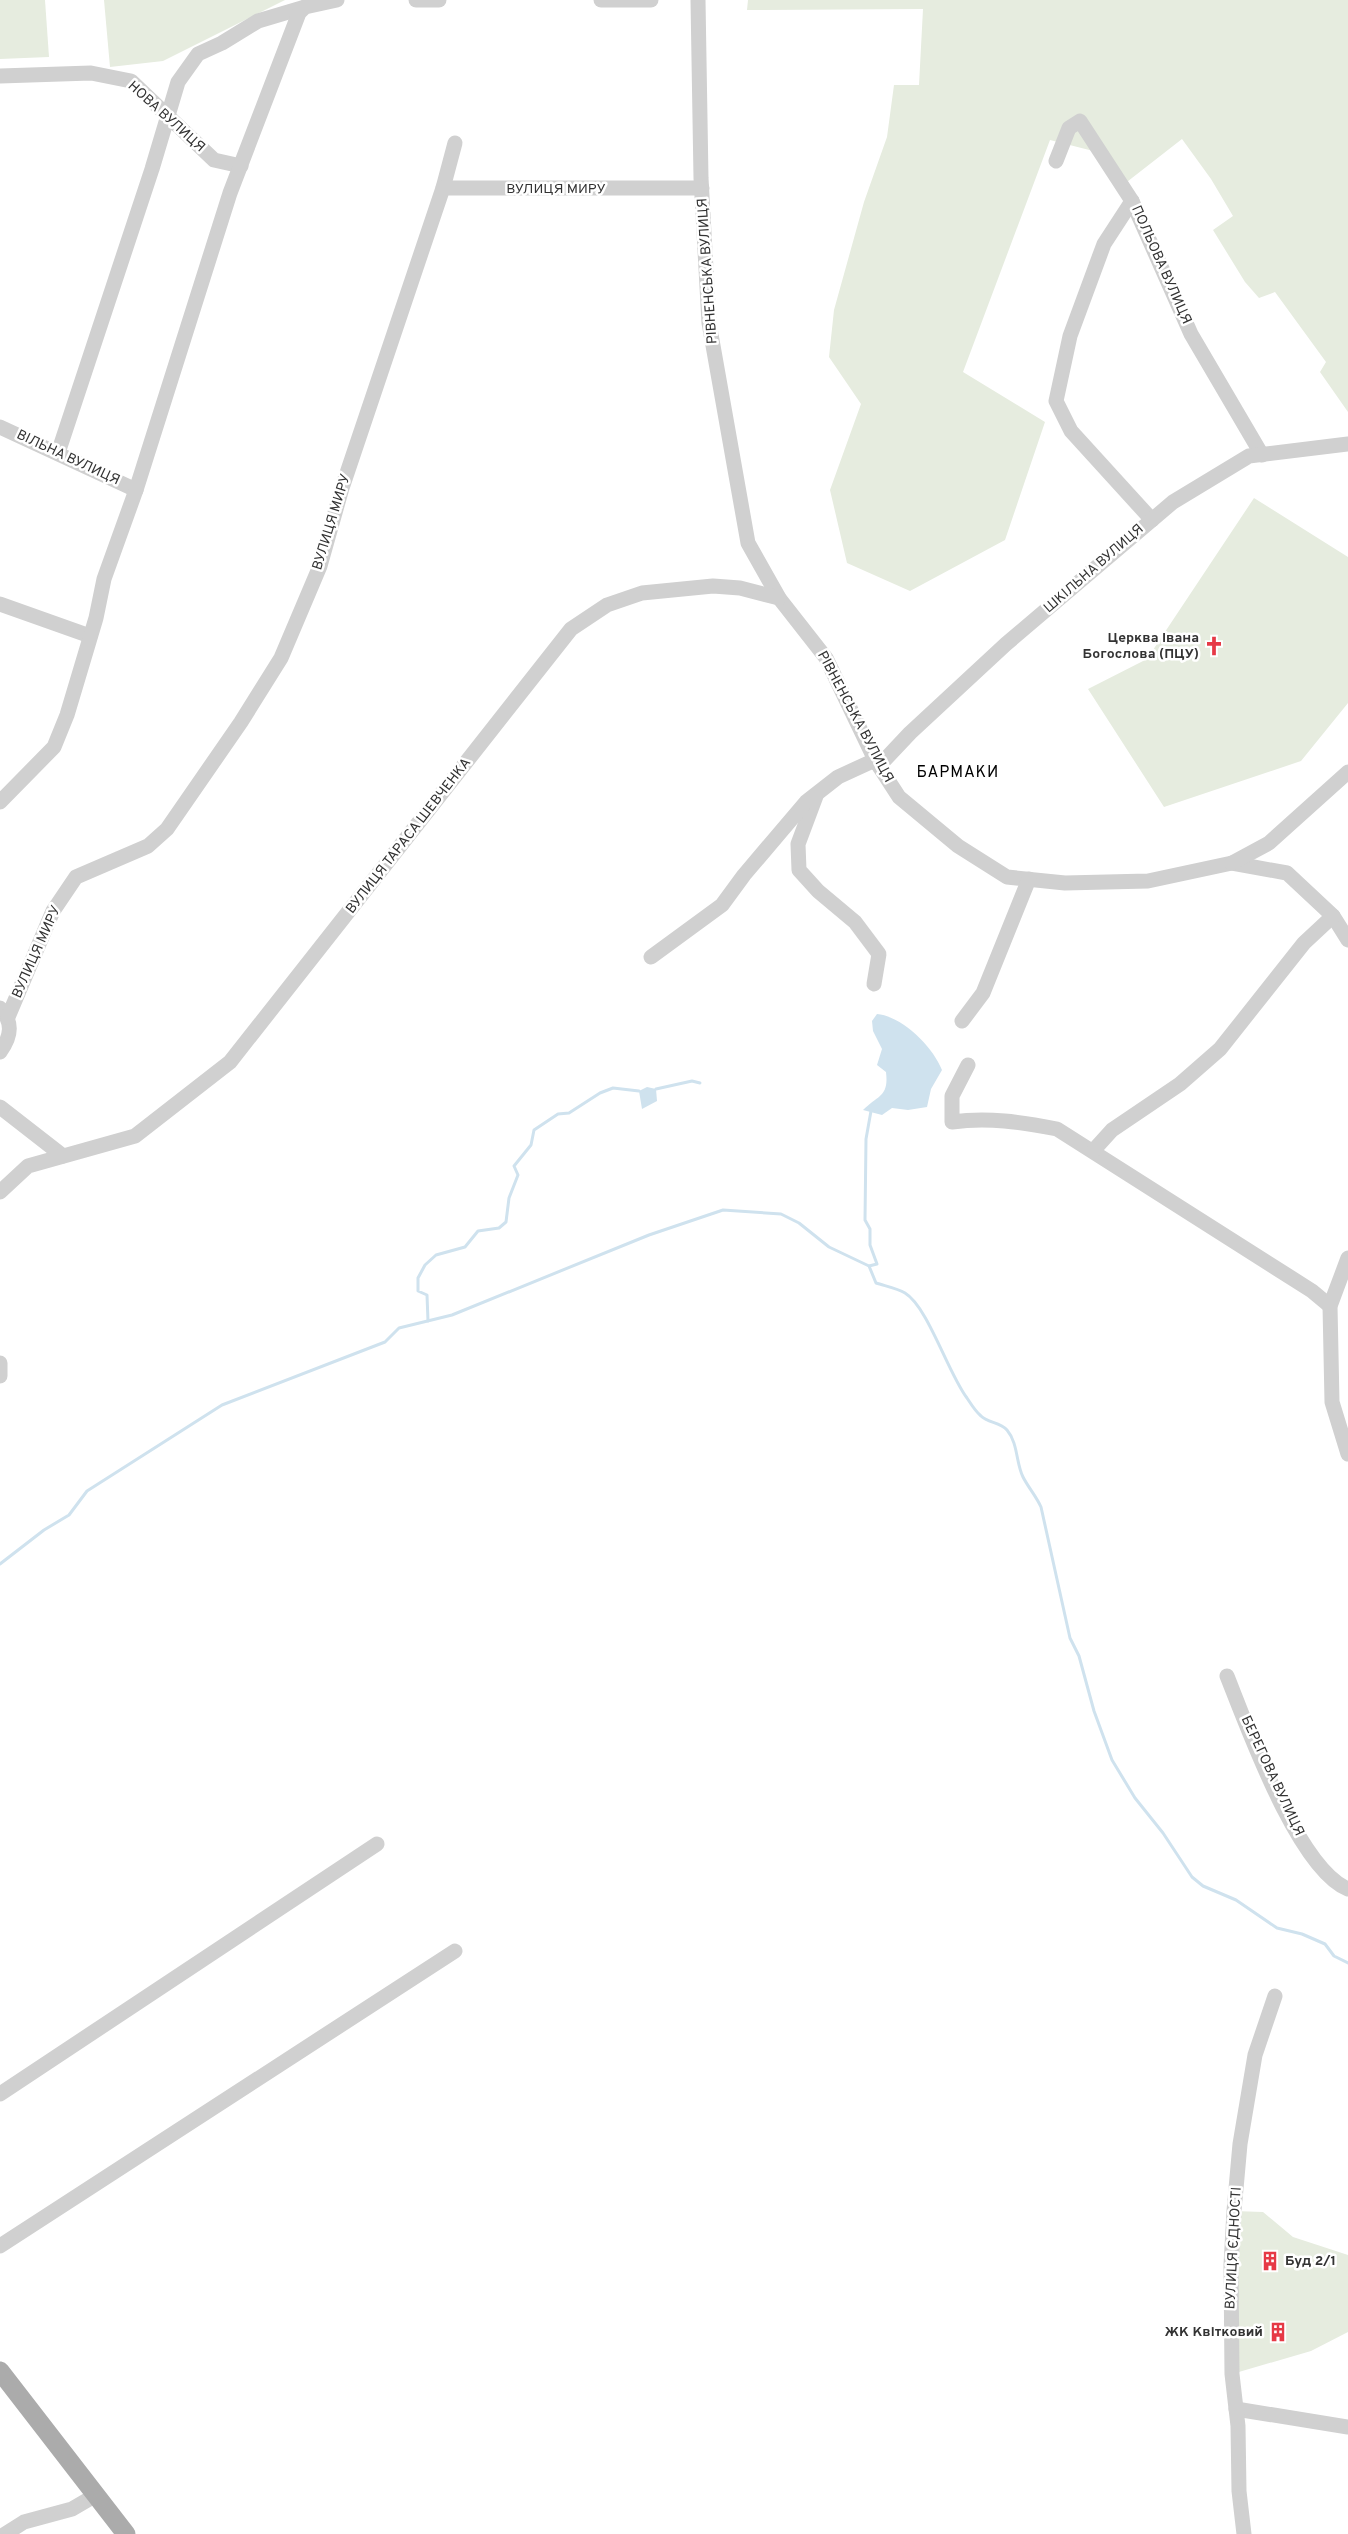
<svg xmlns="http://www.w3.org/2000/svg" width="1348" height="2534" font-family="Overpass,sans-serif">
	<rect width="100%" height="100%" fill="#fff"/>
	<g fill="#e6ecdf">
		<path d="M0,0H45L49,57L0,59Z"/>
		<path d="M104,0H285L163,61L110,67Z"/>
		<path d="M748,0H1348V412L1320,372L1326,362L1275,292L1259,298L1245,282L1213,230L1233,216L1211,179L1182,139L1123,185L1109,155L1050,140L963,372L1045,422L1005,540L910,591L847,563L830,490L861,404L829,357L834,310L864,202L887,137L894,85H919L923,9L747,10Z"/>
		<path d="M1254,498L1348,557V703L1301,761L1164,807L1088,689L1147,659Z"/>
		<path d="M1234,2211L1263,2212L1293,2237L1348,2255V2332L1311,2351L1232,2374Z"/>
	</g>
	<g fill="#cfe2ee">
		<path d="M877,1014C902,1016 933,1047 942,1070L931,1089L927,1107L908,1110L892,1108L882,1115L863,1110C878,1095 889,1097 886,1072L877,1065L882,1049L873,1031L872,1021Z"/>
		<path d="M647,1087L656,1089L657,1101L642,1109L639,1091Z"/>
	</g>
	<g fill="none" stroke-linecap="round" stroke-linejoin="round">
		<g stroke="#cfe2ee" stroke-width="3">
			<path d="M656,1089L692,1081L700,1083"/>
			<path d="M869,1266L877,1264L870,1245V1229L865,1220L866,1139L871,1111"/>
			<path d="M428,1321L427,1295L418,1291V1278L425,1265L436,1255L465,1247L478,1231L499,1228L506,1222L509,1198L518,1175L514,1166L531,1145L534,1130L558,1114L569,1113L600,1093L613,1088L639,1091"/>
			<path d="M0,1564L44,1530L69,1515L87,1491L222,1405L385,1342L399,1328L452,1315L649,1235L723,1210L781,1214L799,1223L829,1247L869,1266L876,1283C885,1286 897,1288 905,1293C928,1307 948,1373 967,1398C971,1404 975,1411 981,1416C988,1423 1000,1422 1007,1430C1018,1443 1016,1463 1023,1477C1028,1487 1036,1496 1041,1507L1070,1638L1079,1656L1094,1711L1112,1760L1135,1798L1163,1833L1192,1877L1203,1886L1236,1900L1277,1928L1302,1934L1325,1944L1334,1956L1348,1963"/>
		</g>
		<g stroke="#d0d0d0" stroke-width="15">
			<path d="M416,0H439"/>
			<path d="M601,0H651"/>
			<path d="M698,0L701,178L709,323L748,543L779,598L826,658L875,760L899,797L958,846L1007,877L1065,883L1148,881L1232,863L1287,873L1333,916L1348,940"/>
			<path d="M0,76L91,73L131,81L214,160L241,166"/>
			<path d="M1056,161L1069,128L1080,121L1132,201L1191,334L1262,455"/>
			<path d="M443,188L455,143"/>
			<path d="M1132,201L1104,244L1070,336L1056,401L1071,431L1152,520"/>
			<path d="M0,427L136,490"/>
			<path d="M58,453L152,169L178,82L198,54L222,43L258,21L305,7"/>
			<path d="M0,604L90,636"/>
			<path d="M879,766L910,733L1006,644L1173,502L1249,456L1348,444"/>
			<path d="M816,796L798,844L799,870L818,891L855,922L879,954L874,984"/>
			<path d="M0,802L54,747L67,715L96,618L104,579L136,490L230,193L299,13L305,7L337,0"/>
			<path d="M1232,863L1269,843L1348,772"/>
			<path d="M651,957L722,905L744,875L806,802L838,777L875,760"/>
			<path d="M0,1008C14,1023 11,1037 0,1052"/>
			<path d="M8,1017L53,911L76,877L148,846L167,829L241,722L281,658L320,566L342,488L443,188H702"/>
			<path d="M962,1021L983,993L1029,879"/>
			<path d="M968,1065L952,1096V1122C988,1117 1021,1122 1057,1129L1312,1291L1330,1306"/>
			<path d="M0,1107L63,1156"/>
			<path d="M1093,1151L1112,1130L1180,1084L1220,1049L1304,943L1333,916"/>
			<path d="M0,1192L28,1166L135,1136L230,1062L571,629L607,605L642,593L713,586L740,588L779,598"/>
			<path d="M1348,1258L1330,1306L1332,1402L1348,1454"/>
			<path d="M0,1363V1376"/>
			<path d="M1227,1676C1247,1726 1298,1869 1348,1889"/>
			<path d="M0,2094L377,1844"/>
			<path d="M0,2246L455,1951"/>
			<path d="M1236,2409L1348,2427"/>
			<path d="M5,2534L24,2522L72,2509L96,2495"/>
			<path d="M1244,2534L1239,2491L1238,2426L1232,2374L1231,2265L1234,2211L1240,2144L1255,2055L1275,1996"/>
		</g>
		<path stroke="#ababab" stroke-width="19" d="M0,2371L126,2534"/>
	</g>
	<defs>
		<symbol id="church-bare" viewBox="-9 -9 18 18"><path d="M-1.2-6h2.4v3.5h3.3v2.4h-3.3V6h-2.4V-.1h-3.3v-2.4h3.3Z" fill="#e63946" stroke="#fff" stroke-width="2.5" paint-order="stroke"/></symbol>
		<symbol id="building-bare" viewBox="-9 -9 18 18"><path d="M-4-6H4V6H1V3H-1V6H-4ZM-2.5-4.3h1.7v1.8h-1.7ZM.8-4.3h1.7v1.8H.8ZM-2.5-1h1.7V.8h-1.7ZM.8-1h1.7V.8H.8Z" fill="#e63946" stroke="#fff" stroke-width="2.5" paint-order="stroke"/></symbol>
	</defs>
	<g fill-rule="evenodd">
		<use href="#church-bare" x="1200" y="632" width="28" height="28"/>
		<use href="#building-bare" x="1256" y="2247" width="28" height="28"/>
		<use href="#building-bare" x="1264" y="2318" width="28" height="28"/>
	</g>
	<g text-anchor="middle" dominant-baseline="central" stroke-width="5" stroke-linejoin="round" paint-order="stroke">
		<g font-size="14" fill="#333" stroke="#fff">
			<text transform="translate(166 117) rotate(42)">НОВА ВУЛИЦЯ</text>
			<text x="556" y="189">ВУЛИЦЯ МИРУ</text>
			<text transform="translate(1161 265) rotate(66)">ПОЛЬОВА ВУЛИЦЯ</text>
			<text transform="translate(708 271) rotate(-94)">РІВНЕНСЬКА ВУЛИЦЯ</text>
			<text transform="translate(68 458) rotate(25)">ВІЛЬНА ВУЛИЦЯ</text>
			<text transform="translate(332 522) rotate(-73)">ВУЛИЦЯ МИРУ</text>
			<text transform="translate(1094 569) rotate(-41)">ШКІЛЬНА ВУЛИЦЯ</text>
			<text transform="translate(855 717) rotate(62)">РІВНЕНСЬКА ВУЛИЦЯ</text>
			<text transform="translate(409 836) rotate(-52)">ВУЛИЦЯ ТАРАСА ШЕВЧЕНКА</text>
			<text transform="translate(37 952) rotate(-66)">ВУЛИЦЯ МИРУ</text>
			<text transform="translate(1272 1776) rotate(65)">БЕРЕГОВА ВУЛИЦЯ</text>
			<text transform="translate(1234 2248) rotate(-87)">ВУЛИЦЯ ЄДНОСТІ</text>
		</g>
		<g font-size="14" font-weight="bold" fill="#333" stroke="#fff" text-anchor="end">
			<text x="1199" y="638">Церква Івана<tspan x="1199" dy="16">Богослова (ПЦУ)</tspan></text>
			<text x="1285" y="2261" text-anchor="start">Буд 2/1</text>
			<text x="1263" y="2332">ЖК Квітковий</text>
		</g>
		<g font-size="16" letter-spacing="1" fill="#000" stroke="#fff">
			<text x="958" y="773">БАРМАКИ</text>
		</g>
	</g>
</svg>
